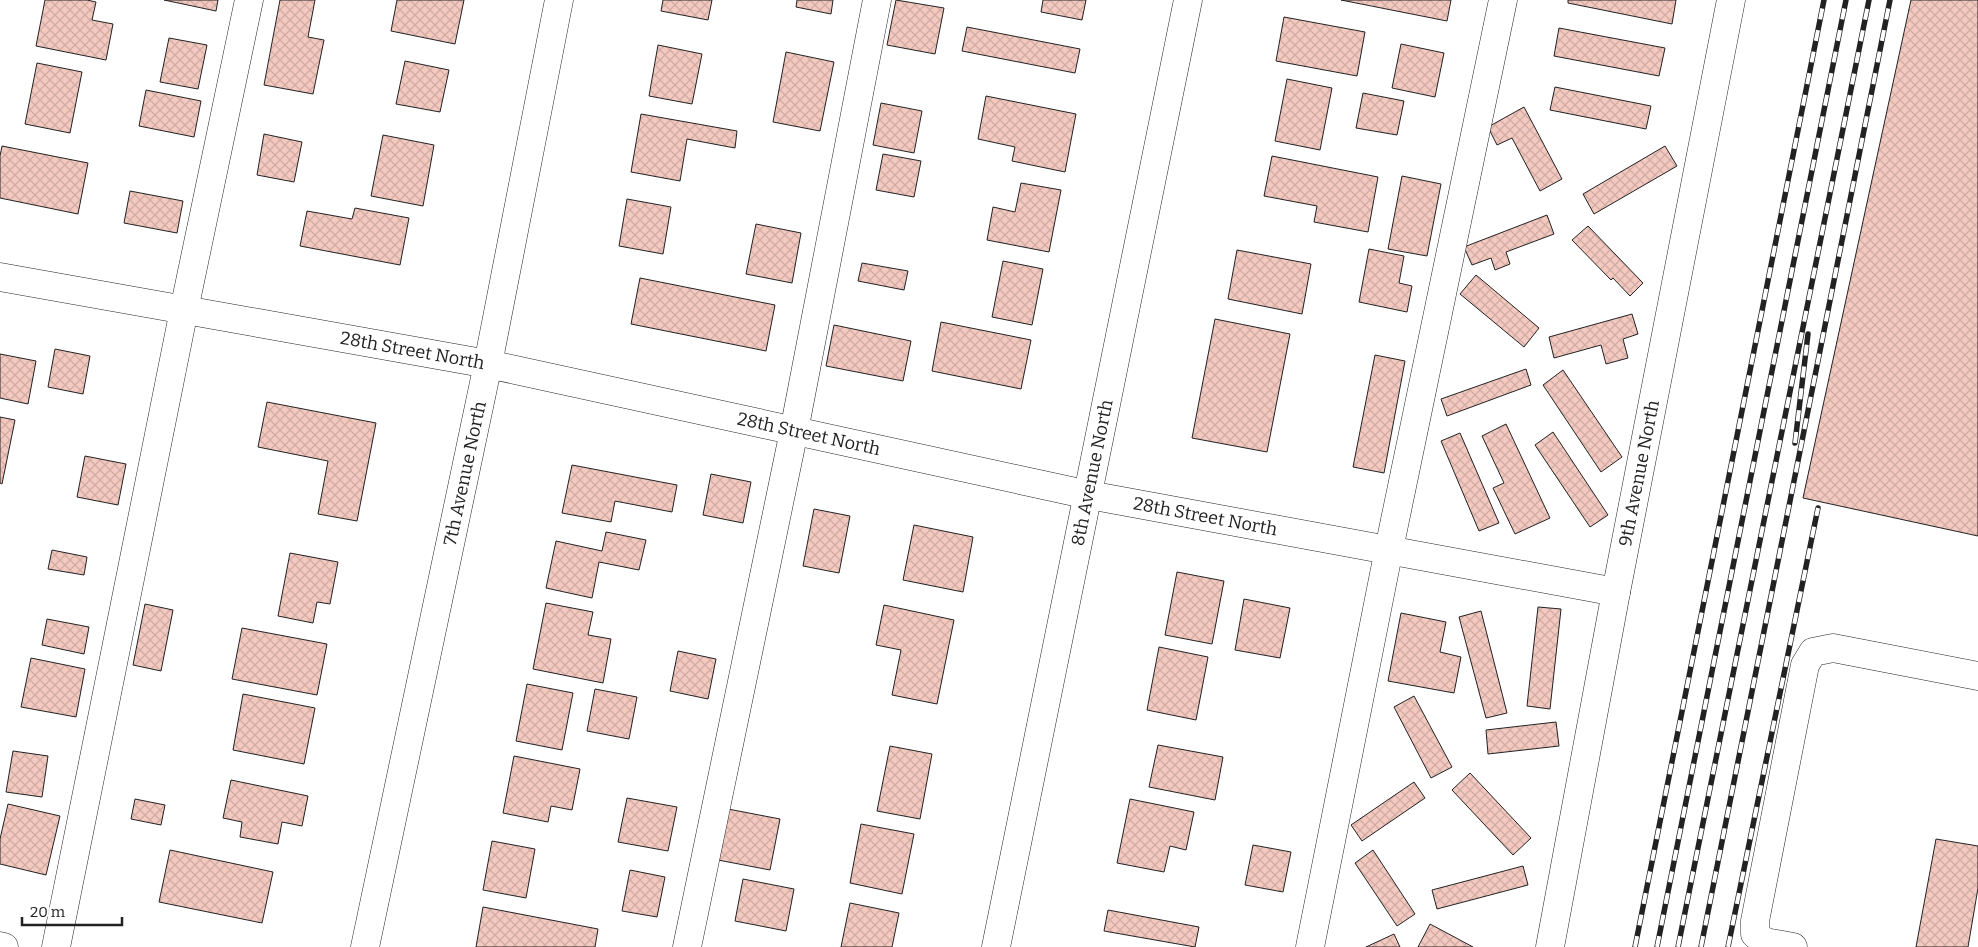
<svg xmlns="http://www.w3.org/2000/svg" width="1978" height="947" font-family="Bitter,serif">
	<defs>
		<pattern id="building-cross-hatch" width="8" height="8" patternUnits="userSpaceOnUse" patternTransform="scale(1.25)"><rect width="8" height="8" fill="#f3c9c0"/><path d="M0 0l8 8M0 8l8-8" fill="none" stroke="#d0aca5"/></pattern>
	</defs>
	<rect width="100%" height="100%" fill="#fff"/>
	<g fill="url(#building-cross-hatch)" stroke="#222">
		<path d="M45,0H87L96,2L92,20L113,24L106,60L36,46Z"/>
		<path d="M164,0H218L216,11Z"/>
		<path d="M280,0H315L308,37L324,40L313,94L264,85Z"/>
		<path d="M397,0H464L455,44L391,31Z"/>
		<path d="M663,0H712L708,20L661,11Z"/>
		<path d="M797,0H833L831,14L796,7Z"/>
		<path d="M896,0L944,8L935,54L887,45Z"/>
		<path d="M1043,0H1086L1082,20L1041,12Z"/>
		<path d="M1341,0H1451L1447,21Z"/>
		<path d="M1568,0H1676L1672,24L1568,3Z"/>
		<path d="M1911,0H1978V536L1803,498Z"/>
		<path d="M1284,17L1365,32L1357,76L1276,61Z"/>
		<path d="M967,27L1080,49L1075,73L962,51Z"/>
		<path d="M1559,28L1665,48L1659,76L1554,56Z"/>
		<path d="M169,38L207,45L198,89L160,82Z"/>
		<path d="M1401,44L1444,53L1435,97L1392,88Z"/>
		<path d="M658,45L702,54L692,104L649,96Z"/>
		<path d="M786,52L834,62L820,131L773,122Z"/>
		<path d="M405,61L449,70L440,112L396,104Z"/>
		<path d="M37,63L82,72L70,133L25,124Z"/>
		<path d="M1287,79L1332,88L1320,150L1275,141Z"/>
		<path d="M1555,87L1651,106L1646,129L1550,110Z"/>
		<path d="M146,90L201,101L194,137L139,126Z"/>
		<path d="M1363,93L1404,101L1397,135L1356,128Z"/>
		<path d="M986,96L1076,114L1065,172L1012,161L1015,147L978,139Z"/>
		<path d="M881,103L922,111L914,153L873,145Z"/>
		<path d="M1524,107L1562,179L1540,191L1512,138L1497,145L1488,127Z"/>
		<path d="M641,114L737,131L735,148L687,139L680,181L631,172Z"/>
		<path d="M264,134L302,142L294,182L257,175Z"/>
		<path d="M383,135L434,145L423,206L371,196Z"/>
		<path d="M2,146L88,163L78,214L0,198V156Z"/>
		<path d="M1665,146L1677,166L1594,214L1583,194Z"/>
		<path d="M883,154L921,161L914,197L876,190Z"/>
		<path d="M1272,156L1378,177L1368,232L1314,222L1317,206L1264,196Z"/>
		<path d="M1402,176L1441,184L1427,256L1388,249Z"/>
		<path d="M1021,183L1061,190L1049,252L987,240L993,207L1015,212Z"/>
		<path d="M130,191L183,201L177,233L124,223Z"/>
		<path d="M627,199L671,207L663,254L619,246Z"/>
		<path d="M355,208L409,218L400,265L300,246L307,211L352,219Z"/>
		<path d="M1547,215L1554,234L1506,252L1510,264L1495,270L1491,258L1472,265L1464,247Z"/>
		<path d="M756,224L801,233L792,283L746,274Z"/>
		<path d="M1588,226L1643,283L1630,296L1613,278L1611,280L1572,240Z"/>
		<path d="M1369,249L1404,256L1399,283L1412,286L1407,312L1359,302Z"/>
		<path d="M1237,250L1311,264L1302,314L1228,299Z"/>
		<path d="M1003,261L1043,269L1032,325L992,317Z"/>
		<path d="M862,263L908,271L904,290L858,281Z"/>
		<path d="M1476,275L1539,328L1524,347L1460,294Z"/>
		<path d="M640,278L775,305L766,351L631,324Z"/>
		<path d="M1632,314L1638,334L1623,339L1628,358L1606,364L1601,345L1554,358L1549,337Z"/>
		<path d="M1215,319L1290,334L1267,452L1192,438Z"/>
		<path d="M941,322L1031,340L1021,389L932,371Z"/>
		<path d="M834,325L911,341L903,381L826,366Z"/>
		<path d="M55,349L90,356L83,394L48,387Z"/>
		<path d="M0,354L36,361L28,404L0,398Z"/>
		<path d="M1375,355L1405,361L1384,473L1353,467Z"/>
		<path d="M1526,369L1531,385L1447,416L1441,399Z"/>
		<path d="M1563,370L1622,457L1601,472L1543,385Z"/>
		<path d="M267,402L376,423L357,521L318,514L328,461L258,447Z"/>
		<path d="M0,417L15,420L2,484L0,483Z"/>
		<path d="M1506,424L1550,518L1515,534L1493,488L1504,483L1482,436Z"/>
		<path d="M1553,432L1608,515L1590,527L1535,445Z"/>
		<path d="M1460,433L1499,523L1479,531L1441,441Z"/>
		<path d="M85,456L126,464L118,505L77,497Z"/>
		<path d="M572,465L677,485L672,512L615,501L611,522L562,513Z"/>
		<path d="M711,474L751,482L743,523L703,515Z"/>
		<path d="M814,509L850,516L839,573L803,566Z"/>
		<path d="M914,525L973,537L963,592L903,580Z"/>
		<path d="M606,532L646,540L639,570L599,562L592,598L546,588L556,541L602,551Z"/>
		<path d="M52,550L87,557L84,575L48,569Z"/>
		<path d="M290,553L338,562L330,604L317,602L313,623L278,616Z"/>
		<path d="M1177,572L1224,581L1212,644L1165,635Z"/>
		<path d="M1244,599L1290,608L1280,658L1235,650Z"/>
		<path d="M546,603L593,612L588,635L611,639L603,683L533,669Z"/>
		<path d="M145,604L173,610L161,671L133,665Z"/>
		<path d="M884,605L954,620L937,704L892,695L901,650L876,645Z"/>
		<path d="M1538,607L1561,609L1550,709L1527,706Z"/>
		<path d="M1481,611L1507,713L1486,718L1459,617Z"/>
		<path d="M1401,613L1446,622L1440,652L1461,657L1454,693L1388,681Z"/>
		<path d="M47,619L89,627L84,654L42,645Z"/>
		<path d="M242,628L327,644L317,695L232,679Z"/>
		<path d="M1159,647L1208,657L1196,720L1147,710Z"/>
		<path d="M678,651L716,659L708,699L670,691Z"/>
		<path d="M31,658L85,669L76,717L21,707Z"/>
		<path d="M527,684L573,693L562,750L516,741Z"/>
		<path d="M595,689L637,697L629,739L587,731Z"/>
		<path d="M243,694L315,708L304,764L233,750Z"/>
		<path d="M1414,696L1452,767L1431,778L1394,707Z"/>
		<path d="M1556,722L1559,746L1488,754L1486,730Z"/>
		<path d="M1158,745L1223,757L1215,800L1149,787Z"/>
		<path d="M890,746L932,754L920,819L877,811Z"/>
		<path d="M13,751L48,756L42,797L6,792Z"/>
		<path d="M514,756L580,769L572,810L551,806L548,822L503,813Z"/>
		<path d="M1470,773L1531,838L1513,855L1452,790Z"/>
		<path d="M231,780L308,796L302,826L282,822L278,844L240,837L242,822L223,818Z"/>
		<path d="M1414,782L1425,798L1362,841L1351,825Z"/>
		<path d="M627,798L677,807L668,851L618,842Z"/>
		<path d="M135,799L165,805L161,825L131,819Z"/>
		<path d="M1130,799L1194,812L1186,850L1170,846L1164,872L1117,863Z"/>
		<path d="M8,804L60,816L46,875L0,864V839Z"/>
		<path d="M728,809L780,819L770,870L718,860Z"/>
		<path d="M861,824L914,834L902,894L850,883Z"/>
		<path d="M1936,839L1978,846V888L1968,947H1916Z"/>
		<path d="M492,841L535,849L526,898L483,890Z"/>
		<path d="M1253,845L1291,852L1283,892L1245,885Z"/>
		<path d="M170,850L273,872L262,923L159,902Z"/>
		<path d="M1373,850L1415,914L1397,926L1355,863Z"/>
		<path d="M1523,866L1528,885L1437,909L1432,890Z"/>
		<path d="M630,870L665,877L657,917L622,911Z"/>
		<path d="M743,879L794,889L786,931L735,921Z"/>
		<path d="M850,903L899,913L892,947H841Z"/>
		<path d="M483,907L598,929L595,947H476Z"/>
		<path d="M1108,910L1199,927L1195,947L1104,931Z"/>
		<path d="M1430,924L1473,947H1418Z"/>
		<path d="M1394,934L1400,947H1366Z"/>
	</g>
	<g fill="none" stroke-linecap="round" stroke-linejoin="round">
		<defs>
			<g id="minor">
				<path id="s1" d="M0,277L488,364L1089,495L1616,592"/>
				<path d="M0,946L4,947"/>
				<path d="M56,947L184,310L249,0"/>
				<path id="s2" d="M365,947L488,364L559,0"/>
				<path d="M687,947L794,431L877,0"/>
				<path id="s3" d="M996,947L1188,0"/>
				<path d="M1310,947L1389,549L1503,0"/>
				<path id="s4" d="M1550,947L1616,592L1731,0"/>
				<path d="M1793,947L1765,942L1755,934V921L1805,665L1813,652L1833,648L1978,676"/>
			</g>
		</defs>
		<use href="#minor" stroke="#222" stroke-width="29"/>
		<use href="#minor" stroke="#fff" stroke-width="28"/>
		<defs>
			<g id="rail">
				<path d="M1795,443L1808,334"/>
				<path d="M1635,947L1824,0"/>
				<path d="M1657,947L1846,0"/>
				<path d="M1678,947L1869,0"/>
				<path d="M1701,947L1890,0"/>
				<path d="M1728,947L1818,508"/>
			</g>
		</defs>
		<use href="#rail" stroke="#222" stroke-width="5.5"/>
		<use href="#rail" stroke="#fff" stroke-width="4" stroke-dasharray="11" stroke-linecap="butt"/>
	</g>
	<g text-anchor="middle" dominant-baseline="central" stroke-width="4" stroke-linejoin="round" paint-order="stroke">
		<g font-size="18" fill="#222" stroke="#fff">
			<text stroke="none"><textPath href="#s1" startOffset="419">28th Street North</textPath></text>
			<text stroke="none"><textPath href="#s1" startOffset="824">28th Street North</textPath></text>
			<text stroke="none"><textPath href="#s4" startOffset="482">9th Avenue North</textPath></text>
			<text stroke="none"><textPath href="#s2" startOffset="484">7th Avenue North</textPath></text>
			<text stroke="none"><textPath href="#s3" startOffset="484">8th Avenue North</textPath></text>
			<text stroke="none"><textPath href="#s1" startOffset="1229">28th Street North</textPath></text>
		</g>
	</g>
	<path d="M22 917v8h100v-8" fill="none" stroke="#222222" stroke-width="2.5"/>
	<text x="30" y="917" font-size="15" fill="#222222" stroke="#ffffff" stroke-width="4" paint-order="stroke">20 m</text>
</svg>
